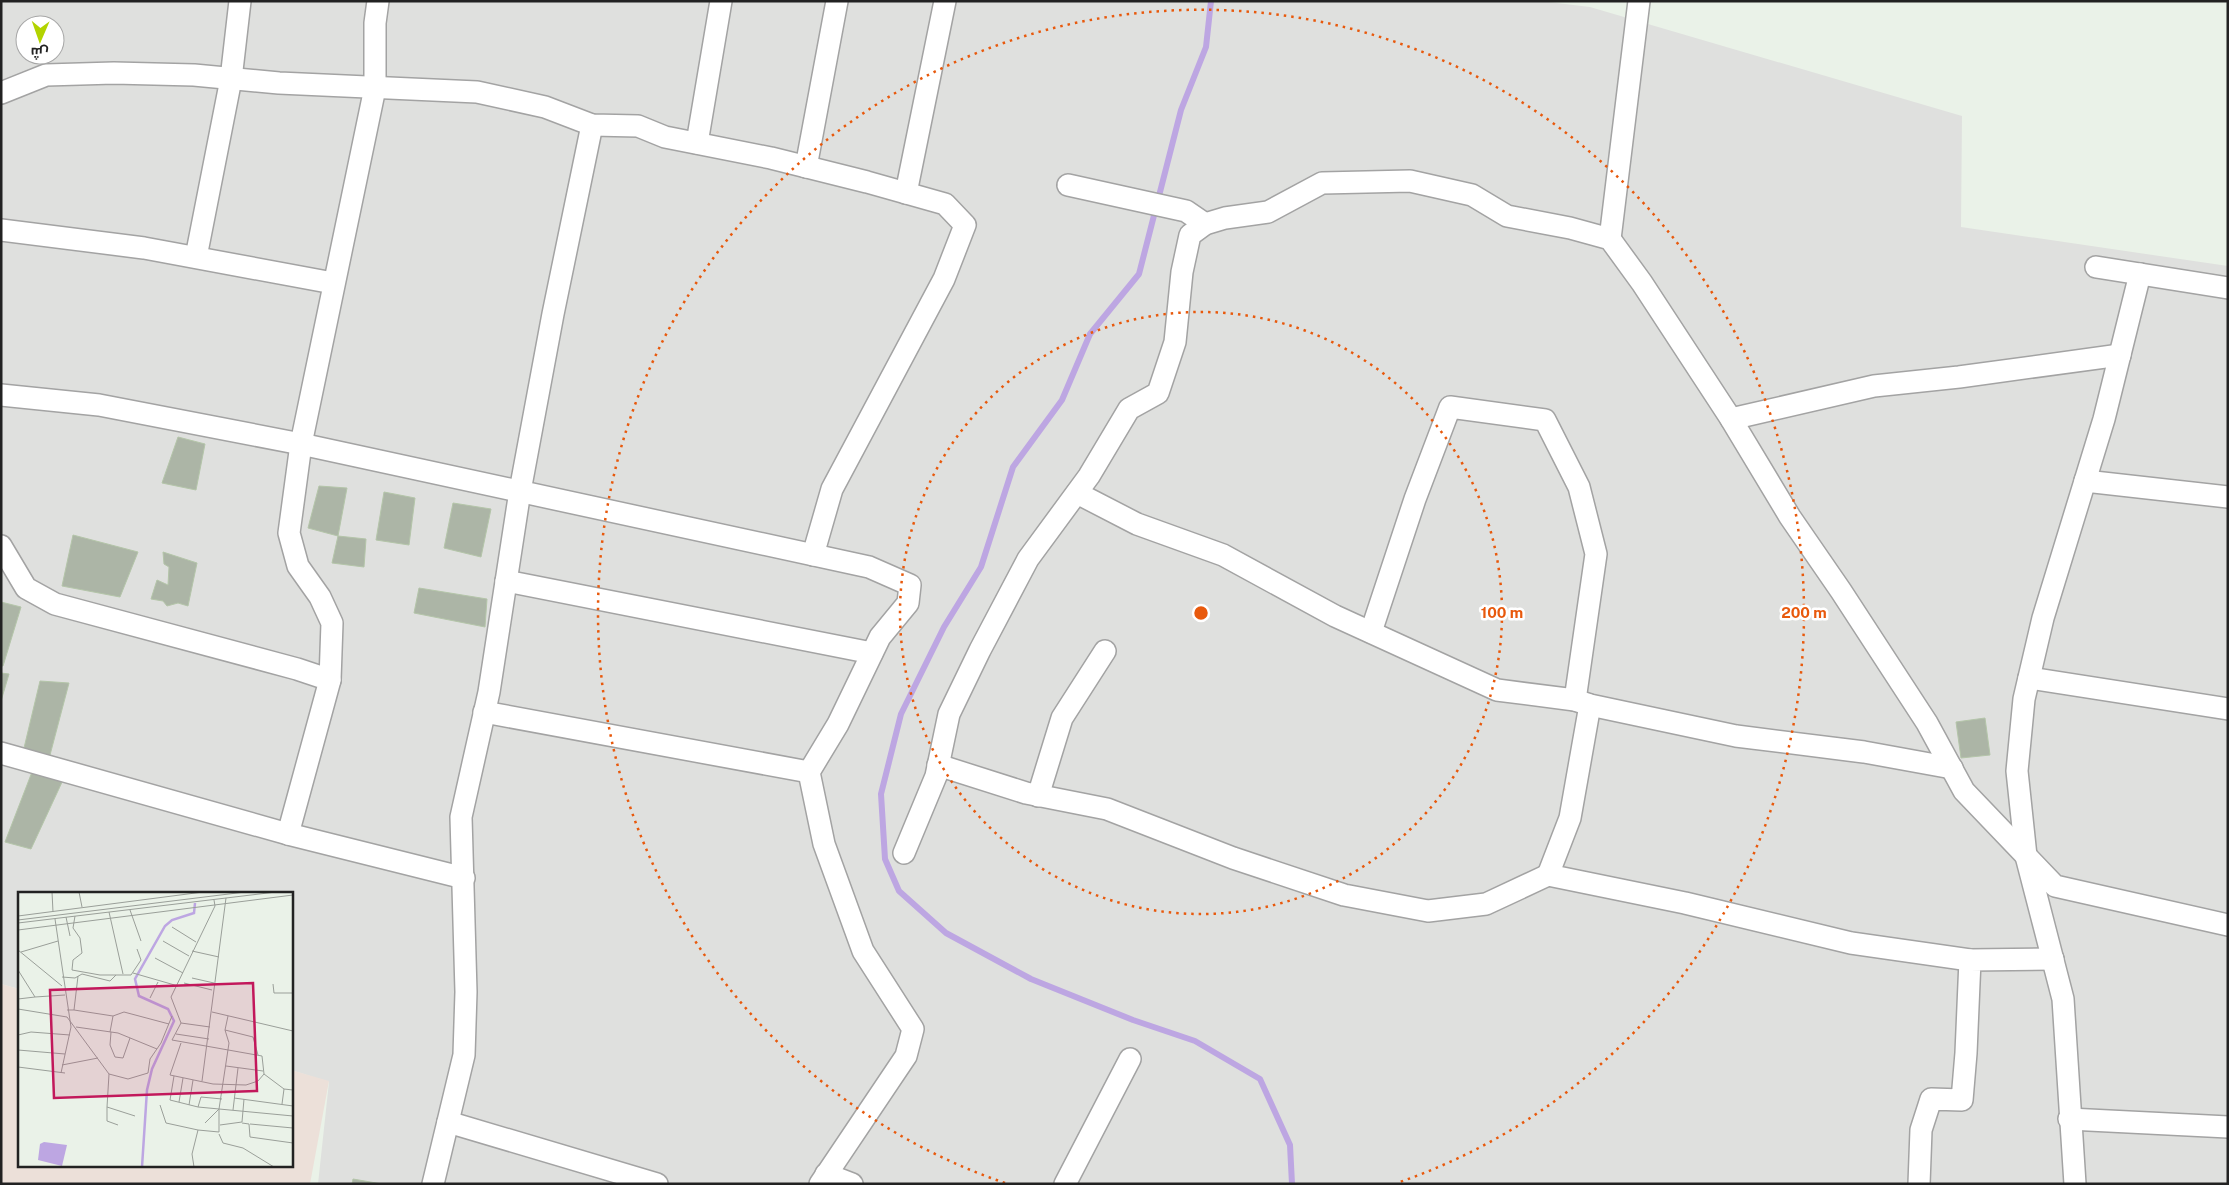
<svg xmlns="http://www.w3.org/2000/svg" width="2229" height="1185" font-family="'Public Sans',Cairo,sans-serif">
	<rect width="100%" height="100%" fill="#eaf2e8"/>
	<path fill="#dfe0de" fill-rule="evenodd" d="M1,1H1540L1590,7L1962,116L1961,227L2228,266V1184H318L329,1082L291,1070V894H19V989L1,984ZM25,25H55V55H25Z"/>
	<path fill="#ece0d9" d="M1,984L19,989V1166H291V1070L329,1081L310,1184H1Z"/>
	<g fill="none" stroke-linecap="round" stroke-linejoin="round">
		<path stroke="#bda6e2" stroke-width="6" d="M1211,1L1206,47L1181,110L1139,274L1090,334L1062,400L1013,467L981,567L944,627L901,714L881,794L885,859L899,891L946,933L1031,979L1133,1020L1195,1041L1260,1079L1290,1145L1292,1184"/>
	</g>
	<g fill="#acb5a6" stroke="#b4c5a9">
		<path d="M178,437L205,444L196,490L162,483Z"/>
		<path d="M319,486L347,488L338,536L308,528Z"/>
		<path d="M384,492L415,498L409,545L376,540Z"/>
		<path d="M453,503L491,509L481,557L444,548Z"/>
		<path d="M73,535L138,552L120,597L62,586Z"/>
		<path d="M338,536L366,539L364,567L332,563Z"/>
		<path d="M163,552L197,563L188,606L178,603L167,606L163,601L151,599L157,580L168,585L169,567L164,564Z"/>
		<path d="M419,588L487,599L485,627L414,613Z"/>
		<path d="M1,602L21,607L3,666H1Z"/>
		<path d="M1,673L9,674L1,701Z"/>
		<path d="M40,681L69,683L50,755L24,748Z"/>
		<path d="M1985,718L1990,755L1961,758L1956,722Z"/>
		<path d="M32,772L63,780L31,849L5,842Z"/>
		<path d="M353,1179L382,1184H352Z"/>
	</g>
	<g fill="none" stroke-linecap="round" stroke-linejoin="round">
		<defs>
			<g id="minor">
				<path d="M1,93L46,75L114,73L194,75L279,83L477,92L545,107L592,125L638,126L665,137L771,158L867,182L945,204L965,225L944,279L832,489L813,555"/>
				<path d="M697,143L721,1"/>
				<path d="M806,167L837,1"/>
				<path d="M1068,185L1186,211L1205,224"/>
				<path d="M906,193L945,1"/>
				<path d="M1,230L144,248L333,283"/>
				<path d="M1610,239L1639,1"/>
				<path d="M196,257L231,79L240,1"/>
				<path d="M2096,267L2228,288"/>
				<path d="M1,395L99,405L301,444L869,567L910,585L908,603L880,637L838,724L809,772L824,844L863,951L913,1029L906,1056L820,1184"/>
				<path d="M1731,419L1874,386L1959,377L2120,355"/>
				<path d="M2085,481L2228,497"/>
				<path d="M1077,493L1137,524L1223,555L1335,616L1497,690L1575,700L1590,705L1736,736L1864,752L1952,768"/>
				<path d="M1,546L26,588L55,604L297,669L330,680L288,834"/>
				<path d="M506,581L872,653"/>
				<path d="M1371,632L1415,499L1450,407L1545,420L1579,487L1596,554L1575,700"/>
				<path d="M2029,678L2228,709"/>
				<path d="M330,680L332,623L320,597L298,566L289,533L301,444L375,88V23L378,1"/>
				<path d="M1590,705L1570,818L1548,875L1685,903L1851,943L1970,960"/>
				<path d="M484,712L809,772"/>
				<path d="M1,753L288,834L464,878"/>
				<path d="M938,765L1026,793L1107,809L1233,858L1344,895L1428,911L1486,904L1548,875"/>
				<path d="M1038,796L1062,718L1105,651"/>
				<path d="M904,853L936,776L949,714L980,650L1028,559L1089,476L1129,409L1158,393L1175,342L1182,272L1190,235L1205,224L1225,218L1268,212L1322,183L1410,181L1472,195L1507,216L1570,228L1610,239L1642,283L1731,419L1790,517L1841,591L1927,723L1964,791L2055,886L2228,925"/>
				<path d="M2069,1119L2228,1127"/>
				<path d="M448,1122L657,1184"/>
				<path d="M826,1174L852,1184"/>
				<path d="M433,1184L464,1055L466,992L461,817L489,692L520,491L553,314L592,125"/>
				<path d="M1065,1184L1130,1059"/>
				<path d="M1919,1184L1921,1130L1931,1099L1962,1100L1966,1053L1970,960L2053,959"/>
				<path d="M2075,1184L2063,999L2026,856L2017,771L2024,699L2043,618L2104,419L2140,274"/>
			</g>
		</defs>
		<use href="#minor" stroke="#a3a3a3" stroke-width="24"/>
		<use href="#minor" stroke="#fff" stroke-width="21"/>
	</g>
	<g fill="none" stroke="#e8590c" stroke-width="2.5" stroke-dasharray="2.5 5">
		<circle cx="1201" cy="613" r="301"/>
		<path d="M1005 1183A603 603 0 1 1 1397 1183"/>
	</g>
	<g transform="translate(18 892)">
		<rect width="275" height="275" fill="#eaf2e8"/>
		<path d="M26,250L49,253L44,274L20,268L22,252Z" fill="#bda6e2"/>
		<path fill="none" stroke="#bda6e2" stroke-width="2.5" d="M124,275L129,198L134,177L156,129L150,117L121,104L117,87L147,34L154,28L176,21L177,11"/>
		<path fill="none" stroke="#9a9f99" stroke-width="1" d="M34,0L35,20M61,0L64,15M112,18L123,49M91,20L105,82M0,24L185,0M57,24L55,36L62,46L64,61L55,68L54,78L82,83H113L123,68L119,57M48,25L52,44M37,27L53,135L43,181M0,28L227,0M0,31L258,0M154,35L178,50M0,38L275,3M145,49L171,64M0,58L44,94M174,59L201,65M3,60L40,49M137,66L165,81M0,78L17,105L0,107M115,81L160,94M44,85L57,86L64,82L92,89L98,83M174,86L196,91M166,91L194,98M255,92L256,101H275M17,105L47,103M132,106L140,90M0,117L49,125L91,182L110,187L130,181L132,167L143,151L154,124M49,118H56L60,84M56,118L95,124L92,140M194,120L275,139M95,124L106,120L151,132M210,124L207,138L235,145L240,163M163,131L192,135M58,135L100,141L139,157M93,140L92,153L97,165L105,166L112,146M158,142L191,147M0,143L13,140L52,143M163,151L152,183L195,192L228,193L240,189L246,182L244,164L154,148L163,131L153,105L197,14L196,8M0,158L47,162M44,173L80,166M208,174L245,179M0,175L47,181M91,182L89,215L117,224M246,182L266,197L275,198M156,184L152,208L180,215L275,224M184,189L208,6M216,206L275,214M161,210L165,186M264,212L266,197M142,213L148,231L180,238L174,262L176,275M171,213L175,188M89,215V229L100,233M180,215L183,205L204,207M215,218L220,176M187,231L201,217M224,231L231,232L232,245L275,251M232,232L275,236M202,233L224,230L226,207M180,238L201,240V217L211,151L207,138M201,242L205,251L225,256L256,275"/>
		<path fill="#c2185b" fill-opacity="0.15" stroke="#c2185b" stroke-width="2.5" d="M235,91L239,199L36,206L32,98Z"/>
		<rect width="275" height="275" fill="none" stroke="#222" stroke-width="2.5"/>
	</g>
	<circle cx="1201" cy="613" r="8" fill="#e8590c" stroke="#fff" stroke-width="2.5"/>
	<g font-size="15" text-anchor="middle" font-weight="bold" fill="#e8590c" stroke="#fff" stroke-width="5" stroke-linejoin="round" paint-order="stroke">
		<text x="1502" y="618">100 m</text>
		<text x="1804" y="618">200 m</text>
	</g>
	<rect width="2229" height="1185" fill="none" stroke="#222222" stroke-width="5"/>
	<g transform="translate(40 40) rotate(182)"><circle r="24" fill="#ffffff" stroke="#a7a7a7"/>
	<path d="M0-4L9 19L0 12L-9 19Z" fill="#b2d300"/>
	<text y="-8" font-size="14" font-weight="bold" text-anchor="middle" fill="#222222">ش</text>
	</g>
</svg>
